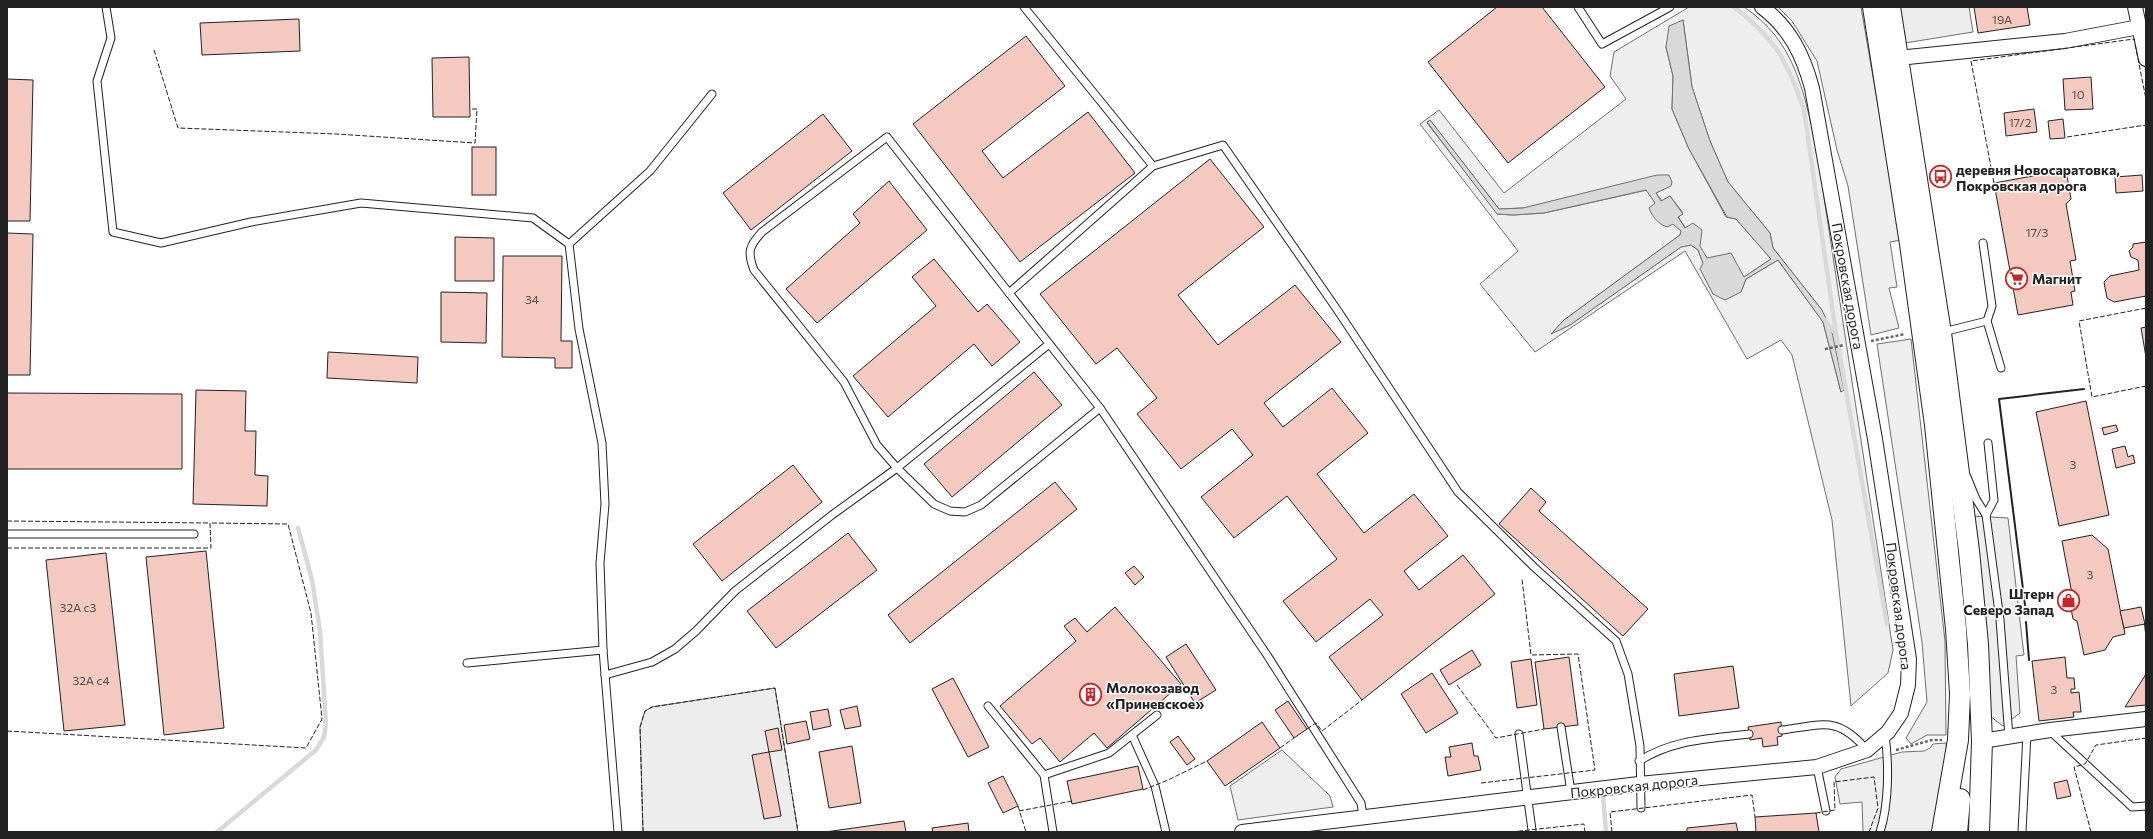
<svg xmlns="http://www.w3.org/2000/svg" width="2153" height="839" font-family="Commissioner,sans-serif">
	<rect width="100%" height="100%" fill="#fff"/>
	<g fill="#eee" stroke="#6f6f6f" fill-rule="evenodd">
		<path d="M1689,7H1744C1795,41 1803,90 1816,145L1893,650L1888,673L1851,706L1832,520L1792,355L1781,340L1747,359L1685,251L1535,352L1480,284L1518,251L1420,124L1439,110L1504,193L1626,99L1610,76L1614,52ZM1683,20L1692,87L1710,141L1728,182L1770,233L1773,248L1822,310L1841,392L1823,322L1778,260L1746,279L1741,292L1703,263L1698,250L1691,245L1681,247L1570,325L1552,333L1564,320L1680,235L1681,231L1655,203L1647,190L1544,213L1513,215L1498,214L1427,123L1430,120L1499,209L1523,208L1672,182L1656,193L1662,201L1670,196L1683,213L1678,217L1707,258L1744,277L1771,259L1736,219L1726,217L1689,149L1672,109L1673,76L1666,47Z"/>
		<path d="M1778,7H1861L1901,240L1890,242L1897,287L1889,288L1899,328L1871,335L1848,186L1837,150L1817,61L1792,21Z"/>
		<path d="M1911,339L1945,641L1946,735H1927L1911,744L1906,738L1927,702L1922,642L1877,344Z"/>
		<path d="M1946,743L1947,752L1935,832H1863L1862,802L1840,804L1835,777L1841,769L1902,752L1924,751L1930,748L1933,744Z"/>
		<path d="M1282,750L1330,796L1333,807L1238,820L1230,786Z"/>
	</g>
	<g fill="#ededed" stroke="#6f6f6f">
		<path d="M1899,7H1969L1973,32L1905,43Z"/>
		<path d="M1971,516L2008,518L2024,655L2016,656L2020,713L2003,726L1986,713Z"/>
		<path d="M775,688L798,832H643L640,727L645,711L652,707Z"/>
	</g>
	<path fill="#d9d9d9" stroke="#6f6f6f" d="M1683,20L1692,87L1710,141L1728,182L1770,233L1773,248L1822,310L1832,332L1844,390L1841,392L1823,322L1778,260L1746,279L1741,292L1725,300L1713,294L1700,269L1703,263L1698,250L1691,245L1681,247L1570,325L1551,334L1564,320L1680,235L1681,231L1673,224L1667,227C1658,224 1652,216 1649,208L1655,203L1646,190L1544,213L1513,215L1497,214L1427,122L1430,120L1499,209L1523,208L1657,175H1669L1672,182L1671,186L1656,193L1661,201L1670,196L1683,214L1678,217L1685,228L1693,223L1702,230L1700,246L1707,258L1731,253L1744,277L1771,259L1736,219L1727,217L1689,149L1672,109L1673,76L1666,47L1669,26Z"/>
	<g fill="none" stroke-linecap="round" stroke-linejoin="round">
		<g stroke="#d9d9d9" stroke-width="4.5">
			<path d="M1734,7C1776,40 1787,60 1804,110L1836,334L1887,624"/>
			<path d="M1825,320L1835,333"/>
			<path d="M1603,796L1606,832"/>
			<path d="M217,832L316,750L324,737L326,724L320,631L312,580L298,528"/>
		</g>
	</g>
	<g fill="#f3c9c0" stroke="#222">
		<path d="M1497,7H1542L1605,87L1508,163L1428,62Z"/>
		<path d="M1974,7H2027L2030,25L1978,33Z"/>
		<path d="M299,19L300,51L202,55L200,23Z"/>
		<path d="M1026,36L1065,86L982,151L1003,178L1088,112L1135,173L1020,262L913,124Z"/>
		<path d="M469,57L470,117H433L432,58Z"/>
		<path d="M2091,77L2093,109L2065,110L2063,79Z"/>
		<path d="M7,79L33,80L30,221H7Z"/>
		<path d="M2034,109L2037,132L2006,136L2004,113Z"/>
		<path d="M823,114L852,151L751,230L723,193Z"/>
		<path d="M2063,119L2065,138L2050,139L2048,121Z"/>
		<rect x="472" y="147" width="24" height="48"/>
		<path d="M1210,159L1264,227L1178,295L1218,345L1295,285L1341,342L1264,403L1283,427L1332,388L1368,433L1317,474L1364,533L1414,494L1448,536L1404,571L1419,590L1463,555L1495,594L1362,700L1329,657L1383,615L1370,599L1316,642L1283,601L1337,559L1287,496L1234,538L1201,497L1253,455L1232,429L1181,469L1137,414L1157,398L1117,348L1096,364L1040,294Z"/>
		<path d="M2066,170L2071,199L2066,204L2076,260L2070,261L2075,291L2071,292L2073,305L2018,315L1994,183Z"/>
		<path d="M2142,175L2143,191L2116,193L2115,177Z"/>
		<path d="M889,181L927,230L817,323L786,289L860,223L853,214Z"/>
		<path d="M7,233L33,234L30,375H7Z"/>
		<path d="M455,237L494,238V281H455Z"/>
		<path d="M2146,242V296L2114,302L2107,298L2104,282L2110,276L2139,270L2138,260L2131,257L2129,251L2133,247V244Z"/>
		<path d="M503,256H562L561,341H572V368H555V358L502,357Z"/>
		<path d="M934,259L978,312L987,304L1020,342L992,366L974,344L888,417L853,376L936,306L912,277Z"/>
		<path d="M441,292L487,293L486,343L441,342Z"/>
		<path d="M2146,327V357L2141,328Z"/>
		<path d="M328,352L418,357L417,383L327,378Z"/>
		<path d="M1034,372L1062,405L952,497L924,464Z"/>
		<path d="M196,390L246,391L245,431H256L255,475L268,476L267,506L193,504Z"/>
		<path d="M7,393L182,394V469H7Z"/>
		<path d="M2086,401L2109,515L2059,526L2036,412Z"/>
		<path d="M2116,425L2118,431L2104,435L2102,428Z"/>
		<path d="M2125,446L2128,457L2133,455L2135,463L2116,468L2112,449Z"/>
		<path d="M793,465L822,502L722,581L693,544Z"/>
		<path d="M1055,482L1077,509L910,643L888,615Z"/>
		<path d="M1531,488L1546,502L1539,511L1648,609L1623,636L1499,524Z"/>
		<path d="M848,533L877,570L776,648L747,611Z"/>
		<path d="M2092,535L2108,549L2125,634L2113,637L2105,650L2084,655L2077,621L2073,619L2070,603L2073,599L2062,541Z"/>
		<path d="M206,551L224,728L164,735L146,557Z"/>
		<path d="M106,553L125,725L64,731L46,560Z"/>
		<path d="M1134,566L1144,577L1135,585L1125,573Z"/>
		<path d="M1115,607L1181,684L1107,748L1094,733L1060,762L1040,738L1032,744L1000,706L1076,641L1064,626L1075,618L1087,632Z"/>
		<path d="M2141,607L2145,624L2124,628L2120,611Z"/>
		<path d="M1186,644L1216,690L1195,703L1166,657Z"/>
		<path d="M1472,650L1481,665L1449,685L1440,670Z"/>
		<path d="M1569,657L1578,725L1544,729L1535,662Z"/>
		<path d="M2065,657L2067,678H2074L2075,689H2071V693L2079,692L2081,712H2073L2074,717L2039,721L2032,661Z"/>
		<path d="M1531,659L1537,705L1517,708L1511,662Z"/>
		<path d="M1733,666L1739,708L1679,716L1674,674Z"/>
		<path d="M1432,673L1458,713L1426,733L1401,694Z"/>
		<path d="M2146,674V705L2125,707Z"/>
		<path d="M953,678L989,747L968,757L932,689Z"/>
		<path d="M1288,701L1307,729L1294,738L1275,710Z"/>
		<path d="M857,706L861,726L845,729L840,710Z"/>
		<path d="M828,709L831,726L813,730L810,712Z"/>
		<path d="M806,721L810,739L787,744L784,725Z"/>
		<path d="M1262,722L1280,748L1225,786L1207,761Z"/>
		<path d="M1781,722L1782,736L1777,737L1778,745L1763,747L1762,738L1750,740L1748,727Z"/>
		<path d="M778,728L782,750L769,752L765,731Z"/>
		<path d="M1178,736L1195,759L1187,765L1170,742Z"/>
		<path d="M1472,743L1474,756H1478L1481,770L1448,776L1445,757H1451L1449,747Z"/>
		<path d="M852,746L861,803L829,808L819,752Z"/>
		<path d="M769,752L781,816L764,819L752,755Z"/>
		<path d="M1138,766L1143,789L1072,804L1067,781Z"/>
		<path d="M1003,776L1018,806L1003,813L988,783Z"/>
		<path d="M2067,780L2071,796L2057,799L2054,783Z"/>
		<path d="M1816,813L1819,832H1756L1755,817Z"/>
		<path d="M904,821L906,832H825Z"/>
		<path d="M968,823L969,832H933L932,828Z"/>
		<path d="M1736,823L1738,832H1687V828Z"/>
	</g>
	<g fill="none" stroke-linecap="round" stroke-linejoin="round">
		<defs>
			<g id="service">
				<path d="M106,7L111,38L97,81L113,232L161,243L251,222L361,203L533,218L569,244L579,329L602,443L605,504L600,563L603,650L618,832"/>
				<path d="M1024,7L1153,166"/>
				<path d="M1578,7L1602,44L1670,7"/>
				<path d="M1983,243L1992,306L1987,321"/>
				<path d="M569,244L650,171L712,94"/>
				<path d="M1009,293L887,137L762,232C749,246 747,252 754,270L844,382L877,445L897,468L934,504L950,511L965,512L981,505L1100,408"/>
				<path d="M1943,332L1987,321L2001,368"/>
				<path d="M1967,477L1976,499L1986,515L2000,620L2009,737"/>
				<path d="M1986,515L1994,500L1988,443"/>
				<path d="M7,534H194"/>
				<path d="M467,663L603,650"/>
				<path d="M605,675L652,662L675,649L696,631L735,591L832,515L897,468L1049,344"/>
				<path d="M988,706L1044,775L1109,753L1157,715"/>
				<path d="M1561,727L1571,792"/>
				<path d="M1782,730C1823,725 1837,715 1867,750"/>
				<path d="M2050,731L2132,807L2146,806"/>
				<path d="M1519,734L1532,830"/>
				<path d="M1132,735L1155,786L1166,832"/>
				<path d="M1639,761C1674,739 1709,739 1749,734"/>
				<path d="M1817,767L1826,811"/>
				<path d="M1044,775L1053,832"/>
				<path d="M1363,816L1361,803L1267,655L1100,408L1009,293L1153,166L1223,145L1338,311L1458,492L1534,567L1616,641L1628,674L1640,746L1641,808"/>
				<path d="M1880,832C1889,804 1889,764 1885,735"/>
				<path d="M2022,832L2027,734"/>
			</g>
			<g id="minor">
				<path d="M2135,7L2146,59"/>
				<path d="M1898,58L2065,41L2139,27"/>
				<path d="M1982,741L2050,730L2146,719"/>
				<path d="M1242,832L1639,784L1817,767L1867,750L1888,732L1901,713L1908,685L1909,659L1875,439L1812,88C1803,55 1790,28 1762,7"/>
			</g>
			<g id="secondary">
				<path d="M1873,7L1910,244L1935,425L1956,629L1960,694L1958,740L1942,832"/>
				<path d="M1890,7L1941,333L1969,551L1978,644L1982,741L1979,832"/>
				<path d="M1957,832L1960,799"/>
			</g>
		</defs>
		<use href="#service" stroke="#222" stroke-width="9"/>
		<use href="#minor" stroke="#222" stroke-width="16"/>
		<use href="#secondary" stroke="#222" stroke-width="22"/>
		<g stroke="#646464" stroke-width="2.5" stroke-dasharray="3 2" stroke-linecap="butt">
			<path d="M1871,341L1905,334"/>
			<path d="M1825,349L1844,345"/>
			<path d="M1896,750L1932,740H1942"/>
		</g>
		<use href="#service" stroke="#fff" stroke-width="7"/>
		<use href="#minor" stroke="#fff" stroke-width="14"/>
		<use href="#secondary" stroke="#fff" stroke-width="20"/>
		<g stroke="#222" stroke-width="1" stroke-dasharray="5 2" stroke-linecap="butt">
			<path d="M154,50L178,128L336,134L475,143L477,109H470"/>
			<path d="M2067,137L2146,125"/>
			<path d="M1994,183L1971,61L2134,39L2146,99"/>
			<path d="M2146,308L2079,321L2092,397L2146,386"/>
			<path d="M7,521L210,523"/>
			<path d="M7,548H211L210,523L288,524L311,613L322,719L306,748L7,731"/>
			<path d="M1457,685L1496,738L1544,729"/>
			<path d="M1307,729L1316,723L1322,731L1362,700"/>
			<path d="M1280,748L1294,738"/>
			<path d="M1481,783L1595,770L1578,654L1531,655L1522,579"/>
			<path d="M1143,790L1168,780L1207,761"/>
			<path d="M1018,806L1026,832"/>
			<path d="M1019,811L1072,801"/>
			<path d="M1816,813L1835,810L1834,782L1874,777L1878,808L1869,832"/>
			<path d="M643,832L640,727L645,711L652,707L775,688L798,832"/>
			<path d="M1511,832L1584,824L1585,832"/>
			<path d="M1612,832L1610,812L1752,795L1755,817"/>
			<path d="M2091,832L2074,767L2085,764L2096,745L2146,738"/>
		</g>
		<g stroke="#222" stroke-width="2">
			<path d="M2025,605L1999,399L2084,389"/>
			<path d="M2026,622L2029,660"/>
			<path d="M2145,624L2146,633"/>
		</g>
	</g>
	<defs>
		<symbol id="bus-ring" viewBox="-11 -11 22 22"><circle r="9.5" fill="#fff" stroke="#c62828" stroke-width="1.5"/><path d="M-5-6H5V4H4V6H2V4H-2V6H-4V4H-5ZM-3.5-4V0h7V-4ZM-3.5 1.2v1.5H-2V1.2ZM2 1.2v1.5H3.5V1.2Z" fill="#c62828"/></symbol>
		<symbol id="supermarket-ring" viewBox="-11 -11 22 22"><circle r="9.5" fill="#fff" stroke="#c62828" stroke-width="1.5"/><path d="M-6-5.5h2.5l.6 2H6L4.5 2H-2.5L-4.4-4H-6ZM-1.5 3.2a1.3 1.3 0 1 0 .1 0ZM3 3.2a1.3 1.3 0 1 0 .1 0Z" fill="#c62828"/></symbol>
		<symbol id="shop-ring" viewBox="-11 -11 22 22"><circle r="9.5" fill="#fff" stroke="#c62828" stroke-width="1.5"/><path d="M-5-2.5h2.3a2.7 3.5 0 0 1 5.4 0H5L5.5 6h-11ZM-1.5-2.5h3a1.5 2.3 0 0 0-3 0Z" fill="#c62828"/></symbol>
		<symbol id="building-ring" viewBox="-11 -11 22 22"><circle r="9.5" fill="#fff" stroke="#c62828" stroke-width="1.5"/><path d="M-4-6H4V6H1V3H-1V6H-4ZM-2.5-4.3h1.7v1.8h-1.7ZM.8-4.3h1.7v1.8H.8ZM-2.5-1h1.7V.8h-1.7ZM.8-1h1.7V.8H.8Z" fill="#c62828"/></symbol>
	</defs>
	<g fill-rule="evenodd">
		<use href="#bus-ring" x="1928" y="164" width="25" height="25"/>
		<use href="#supermarket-ring" x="2004" y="266" width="25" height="25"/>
		<use href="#shop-ring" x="2056" y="588" width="25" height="25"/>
		<use href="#building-ring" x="1078" y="682" width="25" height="25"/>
	</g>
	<g text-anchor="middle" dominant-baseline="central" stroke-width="3" stroke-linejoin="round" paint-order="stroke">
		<g font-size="12" fill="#564c4a">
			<text x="2002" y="19">19А</text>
			<text x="2078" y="94">10</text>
			<text x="2020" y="122">17/2</text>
			<text x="2037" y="232">17/3</text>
			<text x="532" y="299">34</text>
			<text x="2073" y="464">3</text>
			<text x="2090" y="574">3</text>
			<text x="78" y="607">32А с3</text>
			<text x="91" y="680">32А с4</text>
			<text x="2054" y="689">3</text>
		</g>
		<g font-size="14" font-weight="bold" fill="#222" stroke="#fff" text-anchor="start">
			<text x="1956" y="169">деревня Новосаратовка,<tspan x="1956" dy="16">Покровская дорога</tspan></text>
			<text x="2032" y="278">Магнит</text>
			<text x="2054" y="593" text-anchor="end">Штерн<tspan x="2054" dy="16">Северо Запад</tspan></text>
			<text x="1106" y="687">Молокозавод<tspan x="1106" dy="16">«Приневское»</tspan></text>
		</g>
		<g font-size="14" fill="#222" stroke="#fff">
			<text transform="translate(1848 286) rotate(80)">Покровская дорога</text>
			<text transform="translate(1899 606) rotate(83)">Покровская дорога</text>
			<text transform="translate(1634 786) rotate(-6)">Покровская дорога</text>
		</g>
	</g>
	<rect width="2153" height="839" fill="none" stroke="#222222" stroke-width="16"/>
</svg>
